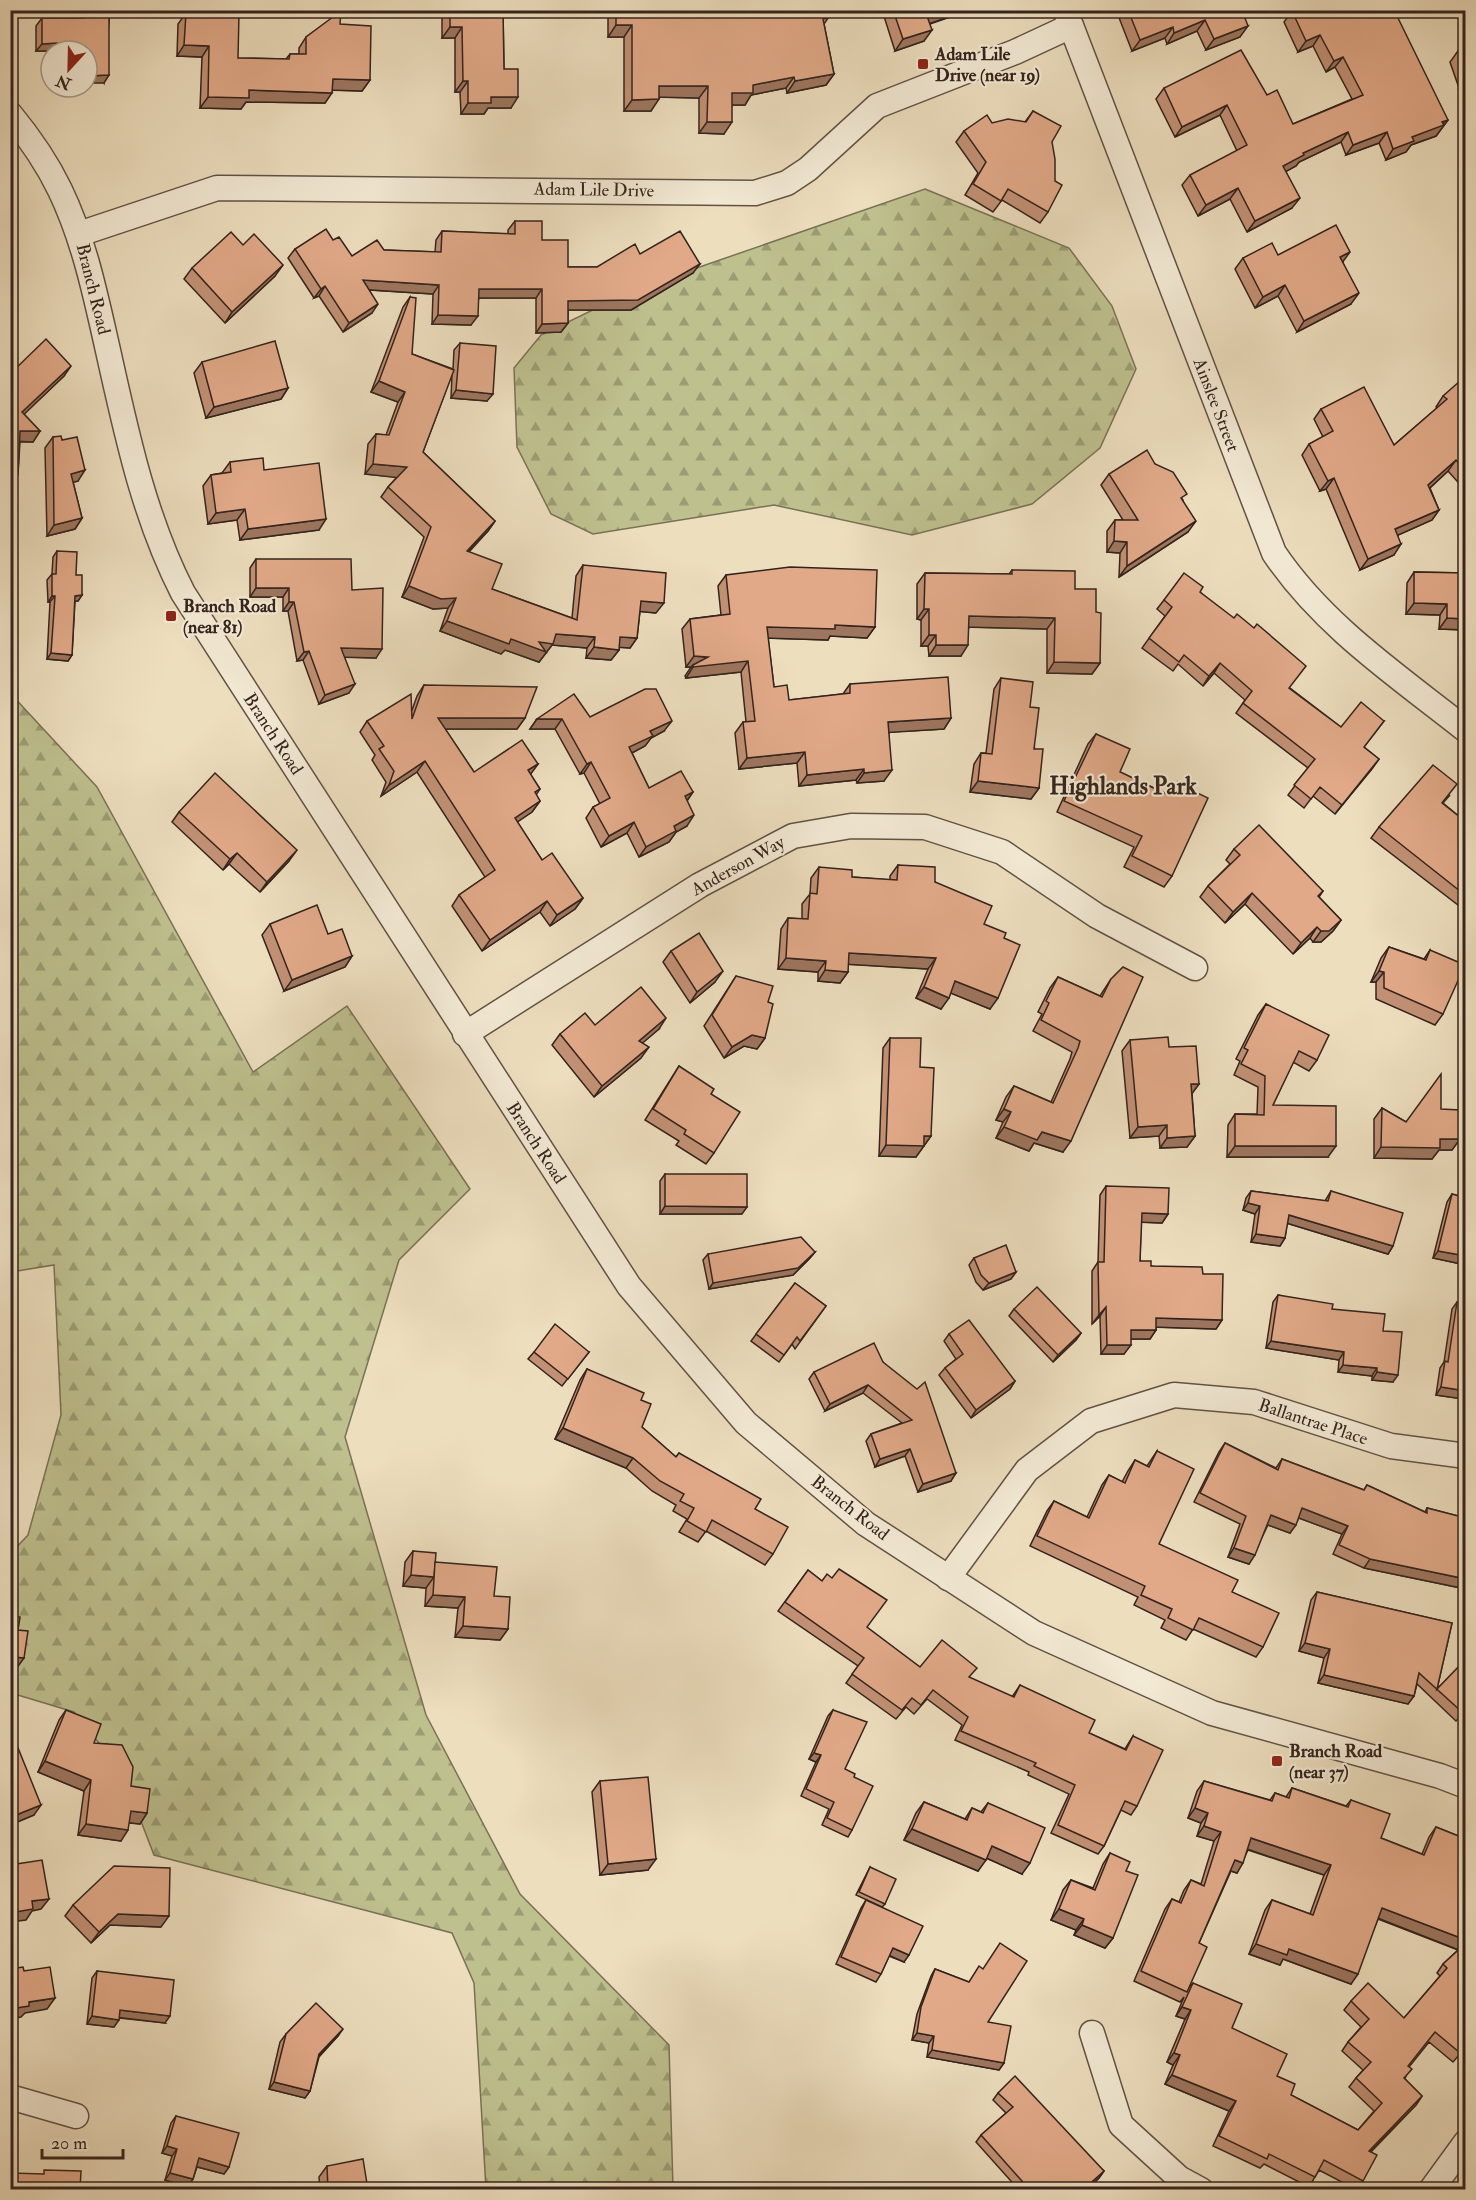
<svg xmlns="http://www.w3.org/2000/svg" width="1476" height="2200" font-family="'IM FELL Double Pica',serif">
	<defs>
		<pattern id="forest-firs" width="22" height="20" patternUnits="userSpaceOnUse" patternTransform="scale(1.5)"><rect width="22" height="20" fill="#bec08e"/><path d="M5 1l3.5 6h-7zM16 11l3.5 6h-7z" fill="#9b9c73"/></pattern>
	</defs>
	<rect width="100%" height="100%" fill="#eddebe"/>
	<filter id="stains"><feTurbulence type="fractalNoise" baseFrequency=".00333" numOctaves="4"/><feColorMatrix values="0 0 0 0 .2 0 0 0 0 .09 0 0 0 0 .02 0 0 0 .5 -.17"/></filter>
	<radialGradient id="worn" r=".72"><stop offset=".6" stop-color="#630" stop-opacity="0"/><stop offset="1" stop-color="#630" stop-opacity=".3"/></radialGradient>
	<g fill="url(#forest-firs)" stroke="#797256" stroke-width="1.5">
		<path d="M925,189L1069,248L1112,306L1136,369L1100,448L1032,504L912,535L774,505L593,534L551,514L517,447L514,368L541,335L636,289Z"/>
		<path d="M10,693L97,787L253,1072L347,1006L470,1189L399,1260L345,1437L426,1715L520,1894L669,2045L673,2189H486L474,1983L452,1933L154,1855L122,1772L74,1712L11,1693V1553L28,1535L61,1415L54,1265L11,1272Z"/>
	</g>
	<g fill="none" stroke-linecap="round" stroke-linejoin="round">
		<defs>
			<g id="street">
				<path d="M1065,10L1274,553C1323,626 1398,676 1466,730"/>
				<path d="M10,114C29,137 47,163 60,190C84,240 95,293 107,346C126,431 143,515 183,593L629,1286L746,1423L866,1524L1034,1633L1212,1713L1440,1776L1466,1786"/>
				<path d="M79,234L217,188L755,193L787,183L808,169L877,106L1015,52L1071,26"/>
				<path d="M465,1034L700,885L793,836L851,826L925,827L1002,852L1097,916L1195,968"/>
				<path d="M948,1578L1027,1470L1091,1421L1174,1395L1254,1402L1391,1446L1466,1456"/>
				<path d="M1092,2033L1121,2125L1179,2178L1201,2190"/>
				<path d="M10,2097L76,2116"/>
				<path d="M1431,2190L1466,2142"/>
			</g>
		</defs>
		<use href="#street" stroke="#625245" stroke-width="27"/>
		<use href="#street" stroke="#f3ead5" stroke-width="24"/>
	</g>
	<g fill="#c29175" stroke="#34231d" stroke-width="1.5" fill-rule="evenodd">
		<path d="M14,10H26L20,16Z"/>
		<path d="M82,10H110L104,83L87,51H36V26L42,18H81Z"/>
		<path d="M442,10H503L504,69L511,108H488L484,114H461L460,92H455V38H442Z"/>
		<path d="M608,10H827L828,18L824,24L834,74L826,85L787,93L786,88L751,95L745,105H732L724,134L699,133V98L659,97L651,111H624V37H608Z"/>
		<path d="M882,10H970L930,24L924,41L895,51Z"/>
		<path d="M1116,10H1258L1244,15L1240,37L1206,50L1197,31L1167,44L1165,38L1132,51Z"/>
		<path d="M1292,11L1448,120L1436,136L1411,145L1406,152L1386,160L1379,143L1346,155L1341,142L1299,162L1296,166L1286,171L1292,208L1247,232L1230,199L1198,216L1182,185L1190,175L1237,151L1220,115L1175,137L1156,99L1164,88L1267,95L1293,124L1352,99L1335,67L1326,72L1313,46L1298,52L1284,22Z"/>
		<path d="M186,13L238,58L286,59L290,54H299V48L306,37L340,24L370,80L362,91L333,90L325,103L246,102L241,109L200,108L202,57L177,56L178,24Z"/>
		<path d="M1466,49V86L1459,88L1450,62L1458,51Z"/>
		<path d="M1033,111L1052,142L1048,212L1040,223L1002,200L993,212L965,195L978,173L956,142L964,131L992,123L1025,122Z"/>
		<path d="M515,221L542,240L568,267H597L640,254L693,273L631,310H568V323L561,332L536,333V298H479L471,325L432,324L433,294L369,290L372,313L343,332L319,296L314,298L288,258L295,249L333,240L352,256L384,250L435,252L436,240L442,231L508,234V230Z"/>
		<path d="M243,245L275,276L225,323L184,279L192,268Z"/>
		<path d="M1278,255L1343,262L1351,304L1297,332L1278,296L1255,308L1235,269L1243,258Z"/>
		<path d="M410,297L412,354L453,369L454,350L460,343L487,401L451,398L452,374L423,452L495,521L488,531L469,552L492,589L572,618L576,576L583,565L656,613L640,611L637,638L630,648L619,647V650L611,660L586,658L587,648L552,645L539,662L505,650L501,654L440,631L448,608L433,609L402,597L424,537L381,497L388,487L397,477L365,474L368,444L376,434L386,435L398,402L371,392L403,307Z"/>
		<path d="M202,362L288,388L281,399L206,418L194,373Z"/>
		<path d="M10,374L64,376L24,414L40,431L33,442H20L18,474L11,484Z"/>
		<path d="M1466,388V491L1448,471L1430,488L1439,510L1432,520L1398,535L1394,555L1360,570L1326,489L1320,491L1302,455L1309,444L1323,437L1314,419L1321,409L1394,445L1437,408L1436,407L1443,396Z"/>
		<path d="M53,437L78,481L73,482L82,518L75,529L47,536L45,448Z"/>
		<path d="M230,462L264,470L319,530L240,540L237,520L208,524L203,486L211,475L222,473Z"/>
		<path d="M1155,464L1183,500L1188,532L1119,577L1120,553L1107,552V531L1115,520H1123L1101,485L1109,474Z"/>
		<path d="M57,551L76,575L82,595L78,601H75L72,655L68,661L47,659L50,602H48L47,580L52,574L53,557Z"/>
		<path d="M256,559L352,590L376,658L345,657L349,693L319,704L303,660L297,661L288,611H283V597H250V568Z"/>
		<path d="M1012,570L1075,589L1096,612L1100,663L1092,674L1047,673V629L969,627L961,656H929L928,646H921V620L917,619V584L925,573L1009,574Z"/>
		<path d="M1414,572L1466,573V630L1439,629L1440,615L1406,614L1407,583Z"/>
		<path d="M726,575L875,627L867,638L830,636L828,640L768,638L774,687L789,700L843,694L850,684L951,718L944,729L889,732L884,781L857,783L856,780L799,786L797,763L739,769L735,733L743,722H746L741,672L686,678L685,676L691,667H686L682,629L690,619L721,615L718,586Z"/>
		<path d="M1200,592L1290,688L1341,727L1384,721L1364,747L1379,759L1335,814L1313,796L1304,808L1288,795L1308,768L1236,713L1245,700L1214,673L1203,686L1178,664L1173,671L1142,648L1165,616L1157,609L1164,600Z"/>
		<path d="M1001,678L1030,707L1039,788L1031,799L970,792L974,764L981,753H986L994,689Z"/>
		<path d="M424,685L525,718L517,729H445L474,772L538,764L530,774L540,789L536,795L540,801L532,812L517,822L542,860L583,898L575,909L550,926L540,912L482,951L452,906L459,895L485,877L417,772L381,796L386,782L372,760L375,755L360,732L367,721L412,710L417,696Z"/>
		<path d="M590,717L664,731L651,738L645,746L632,753L649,788L693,792L687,801V826L676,832L669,842L639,857L627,833L601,847L586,818L593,807L600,804L584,773L580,774L555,729H530L537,719Z"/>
		<path d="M1096,734L1120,772L1169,795L1177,783L1172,876L1164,887L1124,867L1134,847L1057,812L1088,744Z"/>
		<path d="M1450,795L1443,803L1466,822V897L1458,905L1371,838L1379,827Z"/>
		<path d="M179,812L289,861L260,892L229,864L223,870L172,822Z"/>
		<path d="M1234,849L1323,891L1319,897L1341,920L1333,931L1321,942H1313L1310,938L1293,954L1245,904L1225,923L1200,897L1208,886L1230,864L1226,860Z"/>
		<path d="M898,865L935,882L984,924L1004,938L990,1009L951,993L941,1009L916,998L928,969L848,964V972L840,983L818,981V972L778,969L781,929L788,918L802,919V904L810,894L811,878L819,867L852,877L890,880V876Z"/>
		<path d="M270,924L328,934L352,956L345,967L284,991L262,935Z"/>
		<path d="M1389,947L1424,959L1430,950L1443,1014L1435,1025L1376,999V982H1371L1381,958Z"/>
		<path d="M671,951L715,982L690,1003L663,962Z"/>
		<path d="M736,976L768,1002L765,1038L757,1049L744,1046L724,1058L704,1026Z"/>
		<path d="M1058,977L1100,996L1111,979L1063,1152L1034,1143L1029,1151L996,1138L1003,1122L996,1120L1006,1097L1014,1086L1051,1102L1070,1059L1072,1052L1033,1031L1042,1014L1038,1012L1050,988Z"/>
		<path d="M1266,1004L1317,1060L1309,1071L1293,1062L1273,1105L1328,1157H1227L1228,1125L1235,1114H1257L1258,1087L1234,1075L1240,1061L1236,1059L1258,1015Z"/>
		<path d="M595,1025L659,1029L642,1043L641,1058L594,1097L552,1045L560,1034Z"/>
		<path d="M890,1038L931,1136L916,1157L879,1156L883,1048Z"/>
		<path d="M1130,1040L1169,1047L1199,1084L1192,1093L1195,1136L1187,1147L1160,1148L1159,1136L1130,1138L1122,1051Z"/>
		<path d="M679,1066L711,1094L714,1153L706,1164L676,1145L679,1141L645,1120Z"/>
		<path d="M1382,1108L1406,1122L1460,1139L1452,1150H1439L1432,1159L1374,1158V1119Z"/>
		<path d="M665,1174L742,1214H660V1181Z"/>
		<path d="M1106,1186L1168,1214L1162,1223L1141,1222L1140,1261L1151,1266L1203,1274L1222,1320L1216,1329L1156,1327V1330L1150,1339H1131L1124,1354H1101L1100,1316L1092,1324V1271L1098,1262L1100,1195Z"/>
		<path d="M1251,1191L1325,1201L1331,1191L1393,1246L1388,1254L1287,1223L1285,1238L1280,1246L1251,1242L1255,1214L1243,1210L1246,1198Z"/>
		<path d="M1452,1194L1466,1198V1265L1433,1258L1447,1202Z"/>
		<path d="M815,1252L810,1258L793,1275L709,1289L703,1260L708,1254Z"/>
		<path d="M974,1258L1016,1272L1011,1279L983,1290L976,1282L969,1265Z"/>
		<path d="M795,1283L826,1306L795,1349L792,1344L779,1362L751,1341Z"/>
		<path d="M1278,1295L1332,1309L1383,1331L1393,1382L1372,1380V1376L1338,1372L1339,1360L1266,1348L1273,1302Z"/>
		<path d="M1457,1302L1466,1303V1395L1463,1399L1436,1395L1440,1368L1444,1362L1452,1309Z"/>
		<path d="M1014,1309L1081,1333L1076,1340L1053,1362L1009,1316Z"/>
		<path d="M949,1334L1015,1381L1010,1389L971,1418L939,1375L945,1368L956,1359L944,1341Z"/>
		<path d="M534,1352H589L562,1386L528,1359Z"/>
		<path d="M883,1362L951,1481L918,1492L905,1456L875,1467L866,1441L871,1434L902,1423L863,1393L825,1411L809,1379L814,1372Z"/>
		<path d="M587,1369L641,1400L642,1427L676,1457L679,1453L755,1509L773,1554L765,1565L706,1531L698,1542L679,1532L687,1519L673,1511L676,1505L652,1491L626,1468L555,1439L580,1380Z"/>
		<path d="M1225,1443L1276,1468L1282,1459L1364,1490L1367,1485L1425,1512L1427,1508L1466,1518V1589L1364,1568L1333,1554L1342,1534L1299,1518L1290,1533L1268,1525L1249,1564L1228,1557L1240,1524L1194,1502L1219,1452Z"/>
		<path d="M1157,1451L1159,1544L1232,1592L1263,1647L1256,1657L1193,1629L1186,1640L1161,1628L1165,1620L1134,1605L1138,1597L1030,1546L1047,1511L1054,1501L1087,1517L1102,1485L1109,1475L1122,1482L1128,1471L1135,1460L1147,1466Z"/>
		<path d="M413,1551L435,1562L494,1596L508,1629L500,1640L455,1637L458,1608L425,1606L426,1588L403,1586L405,1562Z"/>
		<path d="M808,1570L822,1581L867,1628L920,1667L970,1678L1012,1697L1020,1685L1089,1733L1125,1749L1133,1736L1137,1806L1131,1815L1121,1810L1104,1846L1098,1854L1051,1833L1069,1794L1028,1775L1029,1772L955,1740L962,1725L927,1699L914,1714L906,1707L896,1719L846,1683L858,1666L778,1611Z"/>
		<path d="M1317,1592L1452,1623L1437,1689L1466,1659V1711L1456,1721L1417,1684L1414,1696L1408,1704L1318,1683L1324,1658L1299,1651L1311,1600Z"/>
		<path d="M66,1710L131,1786L147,1813L140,1824L129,1823L121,1841L78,1835L84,1791L38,1772L59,1720Z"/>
		<path d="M833,1710L845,1769L854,1777L852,1830L848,1837L822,1825L829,1809L801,1796L816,1762L809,1759L828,1716Z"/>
		<path d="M10,1728L34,1815L10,1825Z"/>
		<path d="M600,1781L648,1870L600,1875L592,1792Z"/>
		<path d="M1204,1781L1270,1800L1275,1793L1286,1797L1292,1788L1346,1806L1351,1800L1381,1838L1422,1854L1429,1837L1436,1827L1466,1839V2047L1453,2062L1429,2042L1409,2067L1405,2079L1422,2096L1416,2105L1371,2152L1363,2181L1357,2190L1319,2170L1309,2187L1264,2164L1260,2168L1213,2146L1229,2111L1165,2084L1173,2065L1167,2062L1185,2019L1176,2016L1184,1997L1180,2002L1134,1981L1165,1909L1172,1899L1179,1902L1184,1890L1191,1880L1201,1884L1214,1841L1197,1836L1201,1823L1188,1818L1197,1791ZM1248,1850L1324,1875L1310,1914L1272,1900L1265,1910L1249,1954L1280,1965L1283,1959L1351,1984L1378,1919L1458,1950L1443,1964L1437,1973L1440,1976L1404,2018L1351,2001L1344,2010L1361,2027L1348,2042L1342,2051L1363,2070L1356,2078L1349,2087L1374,2111L1358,2130L1291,2095L1277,2076L1232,2028L1193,1983L1189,1987L1199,1943L1231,1871L1237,1873Z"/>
		<path d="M924,1802L965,1819L972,1808L981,1812L988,1803L1022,1874L986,1858L978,1871L904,1840L916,1813Z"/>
		<path d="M1110,1853L1126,1871L1113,1938L1105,1948L1074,1935L1076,1930L1051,1920L1063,1890L1071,1880L1093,1888L1103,1864Z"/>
		<path d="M870,1867L885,1904L882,1907L856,1895Z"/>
		<path d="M866,1900L904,1962L889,1956L881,1974L876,1982L836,1964L861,1908Z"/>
		<path d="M73,1905L161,1927L110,1925L91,1943L65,1916Z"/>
		<path d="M935,1969L969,1982L988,2022L1004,2063L999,2070L927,2057L929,2043L912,2040L917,2014L931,1976Z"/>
		<path d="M97,1971L165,2023L119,2018L114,2027L87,2024L92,1978Z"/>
		<path d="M286,2034L338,2036L319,2057L310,2091L305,2098L269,2089L280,2042Z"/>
		<path d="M998,2093L1104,2171L1099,2178L1087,2190H1019L976,2142L981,2135L1006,2113L993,2100Z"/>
		<path d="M176,2116L229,2167L224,2174L197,2167L193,2179L188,2187L165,2180L172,2156L162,2153L171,2123Z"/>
		<path d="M327,2166L368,2190H320L319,2177Z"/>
	</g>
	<g fill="#9e765f" stroke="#34231d" stroke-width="1.5">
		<path d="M943,10H970L919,27L927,16Z"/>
		<path d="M1240,10H1258L1234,19Z"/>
		<path d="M1205,20L1197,31L1167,44L1174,33Z"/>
		<path d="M616,25H632L624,37H608Z"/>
		<path d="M1248,26L1240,37L1206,50L1214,39Z"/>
		<path d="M450,27H462L455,38H442Z"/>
		<path d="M1173,27L1165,38L1132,51L1140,40Z"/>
		<path d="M932,30L924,41L895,51L903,39Z"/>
		<path d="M1320,35L1313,46L1298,52L1306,41Z"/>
		<path d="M57,43L52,51H36L42,44Z"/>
		<path d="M184,45L209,46L202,57L177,56Z"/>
		<path d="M1343,57L1335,67L1326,72L1334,61Z"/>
		<path d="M834,74L826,85L787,93L795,81Z"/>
		<path d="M109,75L104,83H87V76Z"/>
		<path d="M794,77L786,88L751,95L745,105H724L732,93L753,85Z"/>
		<path d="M333,79L370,80L362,91L325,90Z"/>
		<path d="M1466,79V86L1459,88Z"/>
		<path d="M463,81H468L460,92H455Z"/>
		<path d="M659,86H708L699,98L651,97Z"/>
		<path d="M249,90L332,93L325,103L246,102L241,109L200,108L208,97Z"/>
		<path d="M491,97H518L511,108H488L484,114H461L468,103Z"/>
		<path d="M659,99L651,111H624L632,100Z"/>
		<path d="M1227,105L1220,115L1175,137L1182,127Z"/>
		<path d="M1448,120L1436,136L1411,145L1406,152L1386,160L1393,149L1412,137Z"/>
		<path d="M707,122H732L724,134L699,133Z"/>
		<path d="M1348,132L1341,142L1299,162L1296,166L1276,177L1283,166L1303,153Z"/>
		<path d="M1387,132L1379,143L1346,155L1353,145Z"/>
		<path d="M1238,188L1230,199L1198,216L1206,205Z"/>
		<path d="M1300,198L1292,208L1247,232L1255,221Z"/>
		<path d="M1350,252L1342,263L1340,257Z"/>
		<path d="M700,264L693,273L631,310H561L568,301Z"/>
		<path d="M283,265L275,276L225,323L232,312Z"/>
		<path d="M363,280L439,285L433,294L356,289Z"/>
		<path d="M1285,285L1278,296L1255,308L1263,297Z"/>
		<path d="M325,286L319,296L314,298L321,289Z"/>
		<path d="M479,289H542L536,298H473Z"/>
		<path d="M1359,293L1351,304L1297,332L1304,321Z"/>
		<path d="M378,304L372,313L343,332L349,323Z"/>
		<path d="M438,315L478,316L471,325L432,324Z"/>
		<path d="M568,323L561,332L536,333L542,324Z"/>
		<path d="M71,366L64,376L15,423L22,412Z"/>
		<path d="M379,381L405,392L398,402L371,392Z"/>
		<path d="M288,388L281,399L206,418L214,407Z"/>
		<path d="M456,390L493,394L487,401L451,398Z"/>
		<path d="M20,431H40L33,442L13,441Z"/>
		<path d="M1456,460L1448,471L1421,496L1428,485Z"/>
		<path d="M373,464L407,467L400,478L365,474Z"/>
		<path d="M85,470L78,481L63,485L71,474Z"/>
		<path d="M1334,478L1326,489L1320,491L1328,481Z"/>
		<path d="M245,509L237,520L208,524L216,513Z"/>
		<path d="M1439,510L1432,520L1387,540L1395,529Z"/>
		<path d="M82,518L75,529L47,536L54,525Z"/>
		<path d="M326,519L319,530L240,540L248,529Z"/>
		<path d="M495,521L488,531L459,561L467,551Z"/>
		<path d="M1196,521L1188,532L1119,577L1127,566Z"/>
		<path d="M1114,541L1127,542L1120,553L1107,552Z"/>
		<path d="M1401,544L1394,555L1360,570L1368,559Z"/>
		<path d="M409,586L456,598L448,608L433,609L402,597Z"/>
		<path d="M256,588H289L283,597H250Z"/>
		<path d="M82,595L78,601H71L75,596Z"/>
		<path d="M52,596H55L50,602H48Z"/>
		<path d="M641,601L664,603L656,613L634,611Z"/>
		<path d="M289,602H294L288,611H283Z"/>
		<path d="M1414,603L1447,604L1440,615L1406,614Z"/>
		<path d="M924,609H929L921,620L917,619Z"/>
		<path d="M969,616L1055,618L1047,629L961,627Z"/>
		<path d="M1447,618L1466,619V630L1439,629Z"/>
		<path d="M447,621L511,639L539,642L556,634L595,637L587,648L552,645L539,662L505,650L501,654L440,631Z"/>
		<path d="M835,625L875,627L867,638L830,636L828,640L760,638L767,627Z"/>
		<path d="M929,635H936L928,646H921Z"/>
		<path d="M620,637L637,638L630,648L613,647Z"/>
		<path d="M936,645H968L961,656H929Z"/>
		<path d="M594,647L619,650L611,660L586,658Z"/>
		<path d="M341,648L382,649L376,658L335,657Z"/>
		<path d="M309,651L303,660L297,661L304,652Z"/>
		<path d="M51,653L72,655L68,661L47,659Z"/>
		<path d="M694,656L748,661L741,672L686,678L693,667V665L691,667H686Z"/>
		<path d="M1054,662L1100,663L1092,674L1047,673Z"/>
		<path d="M1220,663L1214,673L1203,686L1209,676Z"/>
		<path d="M355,684L349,693L319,704L325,695Z"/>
		<path d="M438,718H525L517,729H430Z"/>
		<path d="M951,718L944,729L881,733L888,722Z"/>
		<path d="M537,719H562L555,729H530Z"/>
		<path d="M672,721L664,731L651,738L645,746L622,758L629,747L650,731Z"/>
		<path d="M805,752L797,763L739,769L747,758Z"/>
		<path d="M1379,759L1372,769L1335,814L1342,805Z"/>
		<path d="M425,761L417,772L381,796L389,785Z"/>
		<path d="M591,762L584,773L580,774L587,764Z"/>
		<path d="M538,764L530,775L528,770Z"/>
		<path d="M864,769L856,780L799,786L807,775Z"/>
		<path d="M892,770L884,781L857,783L864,773Z"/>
		<path d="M978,781L1039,788L1031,799L970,792Z"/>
		<path d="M693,792L685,803V796Z"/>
		<path d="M540,801L532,812L507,829L515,818Z"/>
		<path d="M694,815L687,826L676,832L669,842L639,857L646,847L674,826Z"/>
		<path d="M634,822L627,833L601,847L609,836Z"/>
		<path d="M297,850L289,861L260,892L267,882Z"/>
		<path d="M237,853L229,864L223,870L230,859Z"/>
		<path d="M1252,893L1245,904L1225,923L1233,912Z"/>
		<path d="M583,898L575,909L550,926L557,915Z"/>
		<path d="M547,901L540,912L482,951L490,940Z"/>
		<path d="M1341,920L1333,931L1321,942H1313L1321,931Z"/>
		<path d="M1317,927L1310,938L1293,954L1301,943Z"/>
		<path d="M849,953L936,958L928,969L842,964Z"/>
		<path d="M352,956L345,967L284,991L292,980Z"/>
		<path d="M786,958L826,961L818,972L778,969Z"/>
		<path d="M825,970L848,972L840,983L818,981Z"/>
		<path d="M723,971L715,982L690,1003L697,992Z"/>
		<path d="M1379,971L1384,972L1376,982H1371Z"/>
		<path d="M955,981L998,998L990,1009L948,992Z"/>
		<path d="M924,987L949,998L941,1009L916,998Z"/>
		<path d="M666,1018L659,1029L632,1052L639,1041Z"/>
		<path d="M752,1035L765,1038L757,1049L744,1046L724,1058L732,1047Z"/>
		<path d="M649,1047L641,1058L594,1097L602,1086Z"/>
		<path d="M1191,1084H1199L1191,1095Z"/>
		<path d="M1004,1109L1011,1112L1003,1122L996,1120Z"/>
		<path d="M1167,1125L1159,1136L1130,1138L1138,1127Z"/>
		<path d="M1004,1127L1042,1132L1071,1141L1063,1152L1034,1143L1029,1151L996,1138Z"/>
		<path d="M924,1136H931L916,1157L879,1156L886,1145Z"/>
		<path d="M1195,1136L1187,1147L1160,1148L1167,1138Z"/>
		<path d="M1440,1139H1460L1452,1150H1439L1432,1159L1374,1158L1381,1147Z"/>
		<path d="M1235,1146H1336L1328,1157H1227Z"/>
		<path d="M1248,1203L1260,1206L1255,1214L1243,1210Z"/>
		<path d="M665,1206L747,1207L742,1214H660Z"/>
		<path d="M1142,1213L1168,1214L1162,1223L1135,1222Z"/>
		<path d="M1289,1215L1393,1246L1388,1254L1283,1222Z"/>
		<path d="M1256,1234L1285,1238L1280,1246L1251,1242Z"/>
		<path d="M1438,1251L1466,1256V1265L1433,1258Z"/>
		<path d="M815,1252L810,1258L793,1275L709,1289L713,1283Z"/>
		<path d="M1016,1272L1011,1279L983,1290L989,1283Z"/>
		<path d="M1106,1307L1100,1316L1092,1324L1099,1315Z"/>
		<path d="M1156,1318L1222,1320L1216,1329L1150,1327Z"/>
		<path d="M1131,1330H1156L1150,1339H1124Z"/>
		<path d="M1081,1333L1076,1340L1053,1362L1058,1355Z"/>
		<path d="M1271,1341L1344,1352L1339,1360L1266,1348Z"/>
		<path d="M1107,1345H1131L1124,1354H1101Z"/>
		<path d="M1343,1365L1377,1368L1372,1376L1338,1372Z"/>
		<path d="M1377,1372L1398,1375L1393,1382L1372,1380Z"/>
		<path d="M1015,1381L1010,1389L971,1418L976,1410Z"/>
		<path d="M868,1385L863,1393L825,1411L830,1404Z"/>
		<path d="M1441,1387L1466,1391V1395L1463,1399L1436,1395Z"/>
		<path d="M563,1428L633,1458L626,1468L555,1439Z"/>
		<path d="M910,1449L905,1456L875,1467L880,1459Z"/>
		<path d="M956,1473L951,1481L918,1492L923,1484Z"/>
		<path d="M1302,1508L1348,1526L1342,1534L1296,1517Z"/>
		<path d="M1271,1515L1296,1525L1290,1533L1265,1524Z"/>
		<path d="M1234,1548L1255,1555L1249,1564L1228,1557Z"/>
		<path d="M1370,1559L1466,1579V1589L1364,1568Z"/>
		<path d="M411,1575L434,1577L426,1588L403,1586Z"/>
		<path d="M433,1595L465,1597L458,1608L425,1606Z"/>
		<path d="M463,1626L508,1629L500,1640L455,1637Z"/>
		<path d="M1305,1643L1330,1649L1324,1658L1299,1651Z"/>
		<path d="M15,1657L24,1658L16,1669L10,1668Z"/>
		<path d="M1324,1675L1414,1696L1408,1704L1318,1683Z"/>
		<path d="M814,1753L821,1755L816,1762L809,1759Z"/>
		<path d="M45,1761L91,1780L84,1791L38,1772Z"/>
		<path d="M41,1805L34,1815L10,1825V1823L16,1815Z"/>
		<path d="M1195,1808L1208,1813L1201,1823L1188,1818Z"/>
		<path d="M131,1811L147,1813L140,1824L123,1822Z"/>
		<path d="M86,1824L128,1830L121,1841L78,1835Z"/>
		<path d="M1204,1826L1221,1832L1214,1841L1197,1836Z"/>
		<path d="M912,1829L986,1860L978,1871L904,1840Z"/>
		<path d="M1251,1838L1331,1865L1324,1875L1244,1848Z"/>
		<path d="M992,1846L1030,1863L1022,1874L984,1857Z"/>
		<path d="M656,1859L648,1870L600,1875L608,1864Z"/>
		<path d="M1235,1860L1243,1863L1237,1873L1228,1870Z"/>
		<path d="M49,1899L41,1909L32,1911L26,1920L10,1922V1913L32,1901Z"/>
		<path d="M1382,1908L1466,1940V1944L1459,1950L1375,1917Z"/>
		<path d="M1059,1909L1084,1919L1076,1930L1051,1920Z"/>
		<path d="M118,1914L169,1916L161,1927L110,1925L91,1943L99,1932Z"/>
		<path d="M1082,1925L1113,1938L1105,1948L1074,1935Z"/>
		<path d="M1256,1944L1289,1949L1358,1974L1351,1984L1283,1959L1280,1965L1249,1954Z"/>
		<path d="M893,1948L909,1955L904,1962L888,1955Z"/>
		<path d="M55,1998L47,2009L25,2013L21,2017L10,2019V2009L29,2002Z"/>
		<path d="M1182,2007L1191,2010L1185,2019L1176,2016Z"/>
		<path d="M120,2010L170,2016L165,2023L115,2017Z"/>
		<path d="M92,2016L119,2020L114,2027L87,2024Z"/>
		<path d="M343,2029L338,2036L314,2061L319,2054Z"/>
		<path d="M917,2033L934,2036L929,2043L912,2040Z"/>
		<path d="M932,2050L1004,2063L999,2070L927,2057Z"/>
		<path d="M1174,2053L1180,2055L1173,2065L1167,2062Z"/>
		<path d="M1172,2075L1236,2101L1229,2111L1165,2084Z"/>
		<path d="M274,2082L310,2091L305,2098L269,2089Z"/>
		<path d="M1422,2096L1416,2105L1362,2160L1369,2151Z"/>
		<path d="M167,2146L177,2149L172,2156L162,2153Z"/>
		<path d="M199,2158L229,2167L224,2174L194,2166Z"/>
		<path d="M1104,2171L1099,2178L1086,2190L1085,2188Z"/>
		<path d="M170,2173L193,2179L188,2187L165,2180Z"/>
	</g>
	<g fill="#e1a988" stroke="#34231d" stroke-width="1.5">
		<path d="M86,10H110L109,17V75L87,76V51H57V43L42,44V18H84Z"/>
		<path d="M450,10H503L504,69H518V97H491V103H468V81H463L462,27H450Z"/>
		<path d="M616,10H827L828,18L823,19L834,74L795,81L794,77L753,85V93H732V122H707L708,86H659V99L632,100V25H616Z"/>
		<path d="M893,10H943L927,16L932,30L903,39Z"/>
		<path d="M1128,10H1242L1248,26L1214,39L1205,20L1174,33L1173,27L1140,40Z"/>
		<path d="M1293,10H1389L1392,16L1396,14L1448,120L1442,122L1444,125L1412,137L1414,141L1393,149L1387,132L1353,145L1348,132L1303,153L1304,155L1283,166L1300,198L1255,221L1238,188L1206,205L1190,175L1247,145L1227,105L1182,127L1164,88L1241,50L1267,95L1277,90L1293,124L1363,95L1343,57L1334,61L1320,35L1306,41L1292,11Z"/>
		<path d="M341,11L340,24L371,26L370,80L333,79L332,93L249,90V98L208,97L209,46L184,45L186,13L239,14L238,58L289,59L290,54H306V37Z"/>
		<path d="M1466,49V73L1458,51Z"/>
		<path d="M1033,111L1061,126L1052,142L1055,159V181L1062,185L1048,212L1008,189L1001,201L973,184L986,162L964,131L987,115L992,123L1008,119L1026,122Z"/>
		<path d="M515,221H542V240H568V267H597L635,244L640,254L680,231L700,264L638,300L568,301V323L542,324V289H479L478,316L438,315L439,285L363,280L378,304L349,323L325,286L321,289L295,249L326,229L333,240L339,237L352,256L377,240L384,250L441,252L442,231L515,234Z"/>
		<path d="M1336,225L1350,252L1340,257L1359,293L1304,321L1285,285L1263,297L1243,258L1272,243L1278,255Z"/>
		<path d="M231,232L243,245L254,234L283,265L232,312L192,268Z"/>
		<path d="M10,278L15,286L10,288Z"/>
		<path d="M410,297L416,298L412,354L454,370L423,452L495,521L467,551L502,564L492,589L577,620L583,565L666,573L664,603L641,601L637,638L620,637L619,650L594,647L595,637L556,634L553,644L539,642L546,652L511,639L509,644L447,621L456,598L441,599L409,586L431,527L388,487L407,467L373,464L376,434L389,435L405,392L379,381Z"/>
		<path d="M46,339L71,366L22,412L40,431H20L18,474L10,465V374Z"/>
		<path d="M275,341L288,388L214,407L202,362Z"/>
		<path d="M460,343L496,346L493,394L456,390Z"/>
		<path d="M1460,381L1466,388V472L1456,460L1428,485L1439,510L1395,529L1401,544L1368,559L1334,478L1328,481L1309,444L1333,431L1321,409L1364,387L1394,445L1447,399L1443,396Z"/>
		<path d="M61,436L62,440L77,437L85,470L71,474L82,518L54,525L53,437Z"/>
		<path d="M1147,450L1155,464L1173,472L1187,494L1181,498L1196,521L1127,566V542L1114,541L1115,520H1138L1109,474Z"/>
		<path d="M263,458L264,470L319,463L326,519L248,529L245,509L216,513L211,475L231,472L230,462Z"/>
		<path d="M57,551L77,552L76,575H82V595L75,596L72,655L51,653L55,596H52V574H56Z"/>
		<path d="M256,559H351L352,590L383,588L382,649L341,648L355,684L325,695L309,651L304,652L294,602H289V588H256Z"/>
		<path d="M790,567L877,570L875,627L835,625V629L767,627L774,687L787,685L789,700L850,693V684L948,677L951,718L888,722L892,770L864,773V769L807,775L805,752L747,758L743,722L755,721L748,661L693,667V665L708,657L694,656L690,619L730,614L726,575Z"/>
		<path d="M1012,570L1075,571V589H1096V612L1101,613L1100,663L1054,662L1055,618L969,616L968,645H936V635H929V609H924L925,573L1012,574Z"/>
		<path d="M1414,572L1466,573V619L1447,618V604L1414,603Z"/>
		<path d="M1184,573L1203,587L1200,592L1234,618L1237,614L1254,628L1257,624L1306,666L1289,688L1341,727L1361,702L1384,721L1364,747L1379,759L1342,805L1320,787L1311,799L1294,785L1315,759L1243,703L1252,691L1220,663L1209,676L1184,655L1179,662L1149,638L1172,607L1164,600Z"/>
		<path d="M10,582L14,583L13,605H10Z"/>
		<path d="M1001,678L1033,682L1030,707L1039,708L1034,749H1043L1039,788L978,781L981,753L992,754Z"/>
		<path d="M424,685L537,687L525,718H438L474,772L522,740L538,764L528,770L540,789L535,792L540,801L515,818L542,860L552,853L583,898L557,915L547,901L490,940L459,895L495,870L425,761L389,785L394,771L379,749L384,746L367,721L411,694L412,719Z"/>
		<path d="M645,689H656L672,721L650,731L653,736L629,747L649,788L681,771L693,792L685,796L694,815L674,826L676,831L646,847L634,822L609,836L593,807L610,798L591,762L587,764L562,719H537L574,694L590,717Z"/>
		<path d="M1096,734L1130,749L1120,772L1170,796L1177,783L1208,798L1172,876L1132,856L1142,836L1064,801Z"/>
		<path d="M1433,765L1457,784L1442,803L1466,822L1465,895L1379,827Z"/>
		<path d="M215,773L297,850L267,882L237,853L230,859L179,812Z"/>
		<path d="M1259,825L1323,891L1318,896L1341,920L1329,931H1321L1317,927L1301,943L1252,893L1233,912L1208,886L1240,855L1234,849Z"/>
		<path d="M898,865L935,867V882L992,906L984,924L1006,933L1004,938L1020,945L998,998L955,981L949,998L924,987L936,958L849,953L848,972L825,970L826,961L786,958L788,918L808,919L810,893L817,894L819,867L852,870V877L897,880Z"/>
		<path d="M317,905L328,934L342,929L352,956L292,980L270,924Z"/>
		<path d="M699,933L723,971L697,992L671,951Z"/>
		<path d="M1389,947L1426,960L1430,950L1465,965L1443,1014L1384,988V972L1379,971Z"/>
		<path d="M1123,967L1143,977L1071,1141L1042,1132L1037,1140L1004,1127L1011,1112L1004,1109L1014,1086L1053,1103L1078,1048L1080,1041L1041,1020L1049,1003L1046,1001L1058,977L1102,997L1111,979Z"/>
		<path d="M736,976L773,986L768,1002L773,1004L765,1038L752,1035L732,1047L712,1015Z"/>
		<path d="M641,987L666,1018L639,1041L649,1047L602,1086L560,1034L585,1013L595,1025Z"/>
		<path d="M1266,1004L1329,1035L1317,1060L1299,1051L1273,1105L1336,1106V1146H1235V1114L1264,1115L1265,1076L1241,1064L1248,1050L1244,1048Z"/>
		<path d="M1168,1037L1169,1047L1196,1046L1199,1084H1191L1195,1136L1167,1138V1125L1138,1127L1130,1040Z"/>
		<path d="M890,1038H921L920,1067L934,1068L931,1136H924V1146L886,1145Z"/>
		<path d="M679,1066L714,1089L711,1094L740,1112L714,1153L684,1134L686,1130L653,1109Z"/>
		<path d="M1441,1074V1109L1460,1110V1139H1440V1148L1381,1147L1382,1108L1406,1122Z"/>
		<path d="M665,1174H747V1207L665,1206Z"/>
		<path d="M1106,1186L1169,1188L1168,1214L1142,1213L1140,1261H1151V1266L1202,1267L1203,1274H1223L1222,1320L1156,1318V1330H1131V1345H1107L1106,1307L1099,1315L1098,1262H1104Z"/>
		<path d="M1251,1191L1328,1201L1331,1191L1403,1213L1393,1246L1289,1215L1285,1238L1256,1234L1260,1206L1248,1203Z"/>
		<path d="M1452,1194L1466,1198V1256L1438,1251Z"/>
		<path d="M801,1237L815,1252L798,1268L713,1283L708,1254Z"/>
		<path d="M1006,1245L1016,1272L989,1283L981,1275L974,1258Z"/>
		<path d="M795,1283L826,1306L800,1341L797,1337L784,1355L756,1334Z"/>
		<path d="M1037,1287L1081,1333L1058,1355L1014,1309Z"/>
		<path d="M1278,1295L1333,1304L1332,1309L1385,1314L1383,1331L1402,1332L1398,1375L1377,1372V1368L1343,1365L1344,1352L1271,1341Z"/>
		<path d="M1457,1302L1466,1303V1391L1441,1387L1445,1361L1448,1362Z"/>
		<path d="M969,1320L1015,1381L976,1410L945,1368L963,1354L949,1334Z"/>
		<path d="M555,1324L589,1352L568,1379L534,1352Z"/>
		<path d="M874,1343L883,1362L917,1389L925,1382L956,1473L923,1484L910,1449L880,1459L871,1434L912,1420L868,1385L830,1404L814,1372Z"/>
		<path d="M587,1369L644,1393L641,1400L651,1404L642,1427L676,1457L679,1453L761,1499L755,1509L788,1527L773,1554L712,1520L706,1532L687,1521L694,1508L680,1501L684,1494L660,1481L633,1458L563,1428Z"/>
		<path d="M1225,1443L1278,1470L1282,1459L1364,1490L1367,1485L1427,1513V1508L1466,1518V1579L1370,1559L1339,1545L1348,1526L1302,1508L1296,1525L1271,1515L1255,1555L1234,1548L1246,1516L1200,1493Z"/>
		<path d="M1157,1451L1194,1469L1159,1544L1238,1580L1232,1592L1279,1613L1263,1647L1199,1618L1193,1630L1168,1618L1172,1609L1141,1595L1145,1586L1037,1536L1054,1501L1089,1518L1109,1475L1125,1483L1135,1460L1149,1467Z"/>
		<path d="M413,1551L436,1553L434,1577L411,1575Z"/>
		<path d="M435,1562L497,1567L494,1596L510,1597L508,1629L463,1626L465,1597L433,1595Z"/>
		<path d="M839,1569L887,1600L867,1627L920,1667L942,1640L977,1668L969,1677L1014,1697L1020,1685L1095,1720L1089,1733L1126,1750L1133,1736L1163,1750L1137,1806L1125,1801L1104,1846L1058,1825L1075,1785L1034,1766L1036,1763L961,1731L968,1717L933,1690L921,1705L912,1698L902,1710L852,1674L864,1658L785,1602L808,1570L822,1581L827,1574L832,1578Z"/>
		<path d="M1317,1592L1452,1623L1437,1689L1466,1659V1709L1462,1712L1419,1673L1414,1696L1324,1675L1330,1649L1305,1643Z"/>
		<path d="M10,1615L20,1617L18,1630L28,1631L24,1658L15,1657L10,1681Z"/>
		<path d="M66,1710L101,1724L94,1743L122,1745L133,1767L131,1786L150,1789L147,1813L131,1811L128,1830L86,1824L91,1780L45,1761Z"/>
		<path d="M833,1710L867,1722L845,1769L855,1774L854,1777L873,1786L852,1830L827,1818L834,1802L806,1789L821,1755L814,1753Z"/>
		<path d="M10,1728L41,1805L16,1815L10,1802Z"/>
		<path d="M648,1777L656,1859L608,1864L600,1781Z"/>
		<path d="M1204,1781L1272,1801L1275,1793L1289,1798L1292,1788L1348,1807L1351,1800L1390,1814L1381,1838L1424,1855L1436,1827L1466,1839V1940L1382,1908L1358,1974L1289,1949L1287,1955L1256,1944L1272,1900L1313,1915L1331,1865L1251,1838L1243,1863L1235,1860L1199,1943L1207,1947L1187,1992L1141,1971L1172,1899L1181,1903L1191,1880L1204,1886L1221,1832L1204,1826L1208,1813L1195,1808Z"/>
		<path d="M924,1802L967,1820L972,1808L983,1813L988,1803L1045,1828L1030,1863L992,1846L986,1860L912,1829Z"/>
		<path d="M1110,1853L1130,1862L1126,1871L1138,1875L1113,1938L1082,1925L1084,1919L1059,1909L1071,1880L1095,1890Z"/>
		<path d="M42,1860L49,1899L32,1901L33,1909L10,1913V1865Z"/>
		<path d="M114,1866L170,1868L169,1916L118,1914L99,1932L73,1905Z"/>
		<path d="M870,1867L896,1879L885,1904L859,1892Z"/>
		<path d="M866,1900L923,1926L909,1955L893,1948L881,1974L841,1957Z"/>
		<path d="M1000,1943L1027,1961L988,2022L1011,2026L1004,2063L932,2050L934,2036L917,2033L921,2007L935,1969L969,1982L979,1966L983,1969Z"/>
		<path d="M1466,1943V2045L1459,2052L1435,2032L1408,2066L1412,2069L1404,2078L1422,2096L1369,2151L1377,2155L1363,2181L1324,2160L1315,2177L1269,2154L1267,2159L1219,2136L1236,2101L1172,2075L1180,2055L1174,2053L1191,2010L1182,2007L1193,1983L1242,2004L1232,2028L1287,2054L1277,2076L1295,2084L1291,2095L1358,2130L1382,2103L1356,2078L1371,2062L1348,2042L1369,2019L1351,2001L1368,1983L1404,2018L1447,1968L1443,1964Z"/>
		<path d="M23,1967L24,1971L50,1967L55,1998L29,2002V2006L10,2009V1969Z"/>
		<path d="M97,1971L174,1980L170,2016L120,2010L119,2020L92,2016Z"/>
		<path d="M316,2003L343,2029L319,2054L310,2091L274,2082L286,2034Z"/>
		<path d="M1015,2076L1104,2171L1085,2188L1087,2190H1030L981,2135L1013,2107L998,2093Z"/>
		<path d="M176,2116L239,2133L229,2167L199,2158L193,2179L170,2173L177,2149L167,2146Z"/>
		<path d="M363,2159L368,2190H328L327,2166Z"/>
		<path d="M44,2170L81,2171L80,2190H10V2173L44,2174Z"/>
	</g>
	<g fill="#8f2418" stroke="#f3ead5" stroke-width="2">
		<rect x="917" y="58" width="12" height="12" rx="3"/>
		<rect x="165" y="610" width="12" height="12" rx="3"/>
		<rect x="1271" y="1755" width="12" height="12" rx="3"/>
	</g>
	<g text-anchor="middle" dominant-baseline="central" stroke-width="4.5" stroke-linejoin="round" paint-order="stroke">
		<g font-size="18" font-weight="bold" fill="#34231d" stroke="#f3ead5" text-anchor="start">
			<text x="935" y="54">Adam Lile<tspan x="935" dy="21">Drive (near 19)</tspan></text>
			<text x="183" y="606">Branch Road<tspan x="183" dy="21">(near 81)</tspan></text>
			<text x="1289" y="1751">Branch Road<tspan x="1289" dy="21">(near 37)</tspan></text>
		</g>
		<g font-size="18" fill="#34231d" stroke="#f3ead5">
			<text transform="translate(594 190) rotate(1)">Adam Lile Drive</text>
			<text transform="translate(93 289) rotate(76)">Branch Road</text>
			<text transform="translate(1216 405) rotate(69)">Ainslee Street</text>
			<text transform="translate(273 734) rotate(57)">Branch Road</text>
			<text transform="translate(738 866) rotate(-29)">Anderson Way</text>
			<text transform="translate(536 1143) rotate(57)">Branch Road</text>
			<text transform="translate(1313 1422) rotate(18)">Ballantrae Place</text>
			<text transform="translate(850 1508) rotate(38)">Branch Road</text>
		</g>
		<g font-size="24" font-weight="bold" fill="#34231d" stroke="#f3ead5">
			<text x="1123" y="786">Highlands Park</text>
		</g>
	</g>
	<rect width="1476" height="2200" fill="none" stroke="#eddebe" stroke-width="36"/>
	<rect x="12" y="12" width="1452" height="2176" fill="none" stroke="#34231d" stroke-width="3"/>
	<rect x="18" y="18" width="1440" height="2164" fill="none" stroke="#34231d" stroke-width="1.5"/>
	<g transform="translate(69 69) rotate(202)"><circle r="28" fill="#f3ead5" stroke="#a79a8b" stroke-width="1.5"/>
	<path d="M0-4.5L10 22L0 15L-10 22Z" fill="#8f2418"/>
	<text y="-9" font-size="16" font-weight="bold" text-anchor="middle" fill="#34231d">N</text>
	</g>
	<path d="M42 2149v9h81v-9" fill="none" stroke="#34231d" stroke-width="3"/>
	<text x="51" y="2149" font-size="18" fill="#34231d" stroke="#f3ead5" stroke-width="4.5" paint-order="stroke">20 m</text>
	<rect width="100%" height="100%" filter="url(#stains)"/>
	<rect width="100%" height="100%" fill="url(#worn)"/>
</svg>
